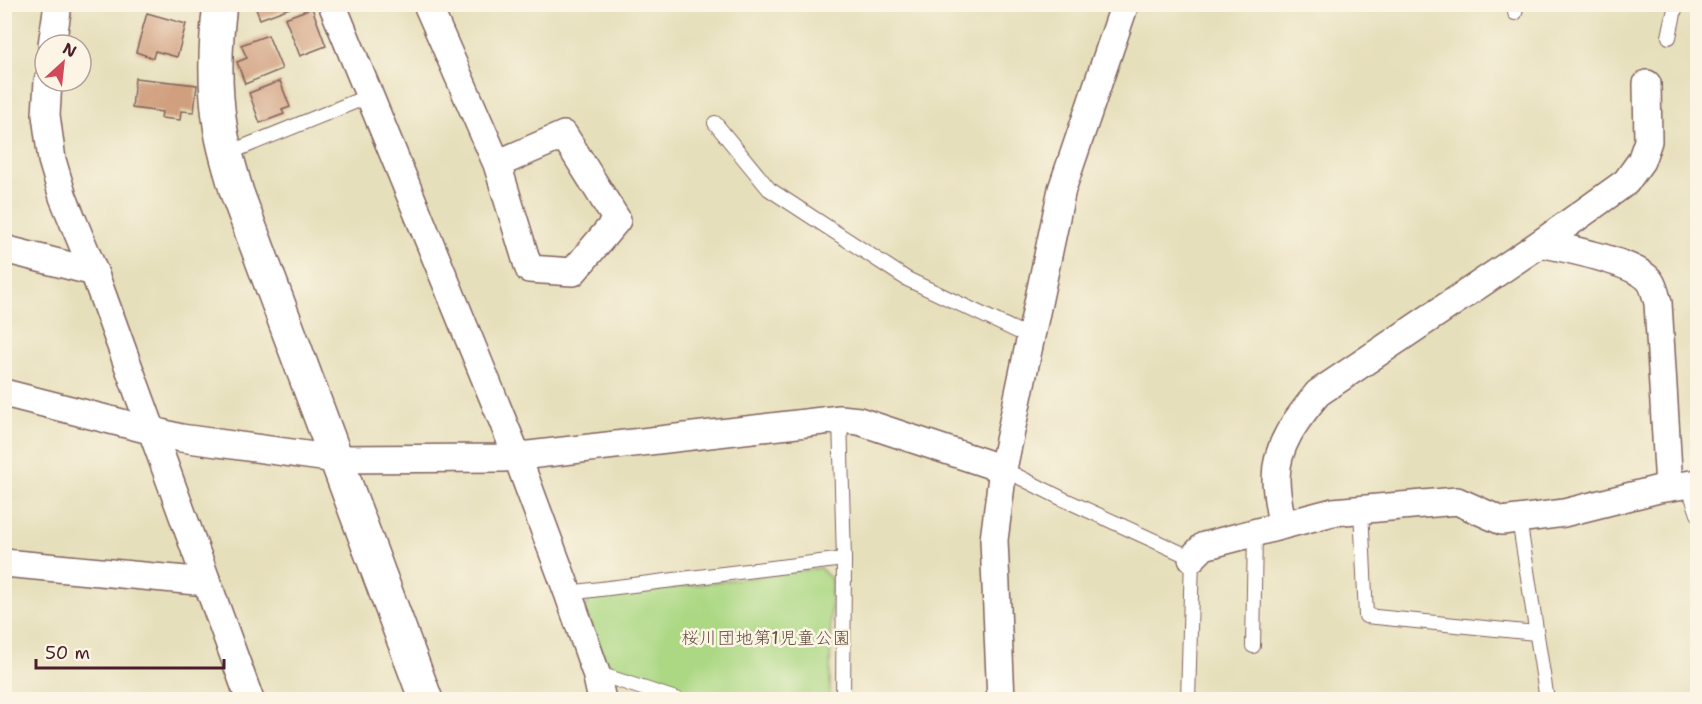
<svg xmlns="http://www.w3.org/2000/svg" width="1702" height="704" font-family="'Shantell Sans','Klee One',sans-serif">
	<rect width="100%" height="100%" fill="#fcf5e5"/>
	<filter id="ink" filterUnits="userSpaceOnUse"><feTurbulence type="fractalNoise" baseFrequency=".0167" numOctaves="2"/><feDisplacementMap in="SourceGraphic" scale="12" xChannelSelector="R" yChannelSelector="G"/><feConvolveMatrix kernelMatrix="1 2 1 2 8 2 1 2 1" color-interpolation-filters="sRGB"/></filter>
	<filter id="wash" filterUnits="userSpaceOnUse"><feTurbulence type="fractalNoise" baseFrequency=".008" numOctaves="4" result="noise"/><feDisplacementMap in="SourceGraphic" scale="24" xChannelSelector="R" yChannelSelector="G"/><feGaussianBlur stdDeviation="1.35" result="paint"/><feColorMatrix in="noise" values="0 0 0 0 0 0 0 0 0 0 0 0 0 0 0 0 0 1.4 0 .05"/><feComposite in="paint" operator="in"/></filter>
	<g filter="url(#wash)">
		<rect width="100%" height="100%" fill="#e6dfbb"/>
		<path fill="#acd884" stroke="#7b7c58" stroke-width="1.5" d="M820,568L831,579L830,699H704L618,672L605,660L584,609L590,599Z"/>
		<g id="blocks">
			<g fill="#d09f7e">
				<path d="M254,4H298V5L260,19Z"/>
				<path d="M312,8L326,46L300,56L285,18Z"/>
				<path d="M147,13L186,24L177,57L155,51L153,58L136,52Z"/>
				<path d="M268,35L282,69L245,84L237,62L247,58L241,45Z"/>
				<path d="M135,78L197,85L194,112L181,111L180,120L161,118L162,112L132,108Z"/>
				<path d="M280,81L290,107L282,110L284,114L260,123L249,93Z"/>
			</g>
		</g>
	</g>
	<g filter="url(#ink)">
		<use href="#blocks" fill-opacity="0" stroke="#81625d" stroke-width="1.5"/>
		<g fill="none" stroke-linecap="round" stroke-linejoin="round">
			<defs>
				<g id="lane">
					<path d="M1515,13L1517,4"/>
					<path d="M1669,37L1676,4"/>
					<path d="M715,123L769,189L907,279L1030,337"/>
					<path d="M226,154L369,96"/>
					<path d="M840,419L844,559L843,700"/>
					<path d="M1003,469L1061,498L1192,558L1188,700"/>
					<path d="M1688,485L1698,514"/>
					<path d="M1361,509L1366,616L1536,633"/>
					<path d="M1519,519L1547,700"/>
					<path d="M568,593L844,559"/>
					<path d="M1253,646L1255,533"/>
					<path d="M596,673L679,700"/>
				</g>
				<g id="street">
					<path d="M332,4L517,456L568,593L596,673L602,700"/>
					<path d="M427,4L497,164L529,269L573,272L617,220L564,135L497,164"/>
					<path d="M52,45L58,4"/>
					<path d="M48,81L46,115L52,160L63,197L94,272L250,700"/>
					<path d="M1541,243C1566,249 1635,261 1650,281C1654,286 1656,296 1658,303L1669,487"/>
					<path d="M4,249L94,272"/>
					<path d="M4,393L181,438L336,459L503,458L840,419L859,421L1003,469"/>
					<path d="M1282,525C1280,510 1276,494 1276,479C1276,444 1297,419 1318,393L1541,243L1626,182L1641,161L1648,141L1647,84"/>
					<path d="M1192,558L1204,546L1333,512L1457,501L1502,521L1564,513L1659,489L1698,483"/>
					<path d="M4,563L207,582"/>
					<path d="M1001,700L994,540L1003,469L1062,189L1125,4"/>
				</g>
				<path id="secondary" d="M220,4C215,44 214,85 220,125C223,148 231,171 237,193L426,700"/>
			</defs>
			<use href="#lane" stroke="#81625d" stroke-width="16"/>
			<use href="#street" stroke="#81625d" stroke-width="30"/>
			<use href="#secondary" stroke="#81625d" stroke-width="36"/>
			<use href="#lane" stroke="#fff" stroke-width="14"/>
			<use href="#street" stroke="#fff" stroke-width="27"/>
			<use href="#secondary" stroke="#fff" stroke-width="33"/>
		</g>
	</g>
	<g text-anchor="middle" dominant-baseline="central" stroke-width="5" stroke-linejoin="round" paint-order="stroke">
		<g font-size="18" fill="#624d41" stroke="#fcf5e5">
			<text x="766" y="638">桜川団地第1児童公園</text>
		</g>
	</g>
	<rect width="1702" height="704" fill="none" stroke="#fcf5e5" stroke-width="24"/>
	<g transform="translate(63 63) rotate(27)"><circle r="28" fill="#fcf5e5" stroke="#b59f9b" stroke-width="1.5"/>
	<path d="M0-4.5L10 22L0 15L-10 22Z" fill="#d1495b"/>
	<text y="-9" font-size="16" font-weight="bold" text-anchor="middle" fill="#4a1f2b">N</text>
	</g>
	<path d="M36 659v9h188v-9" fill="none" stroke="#4a1f2b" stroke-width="3"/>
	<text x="45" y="659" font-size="18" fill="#4a1f2b" stroke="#fcf5e5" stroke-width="4.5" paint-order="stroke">50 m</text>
</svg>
